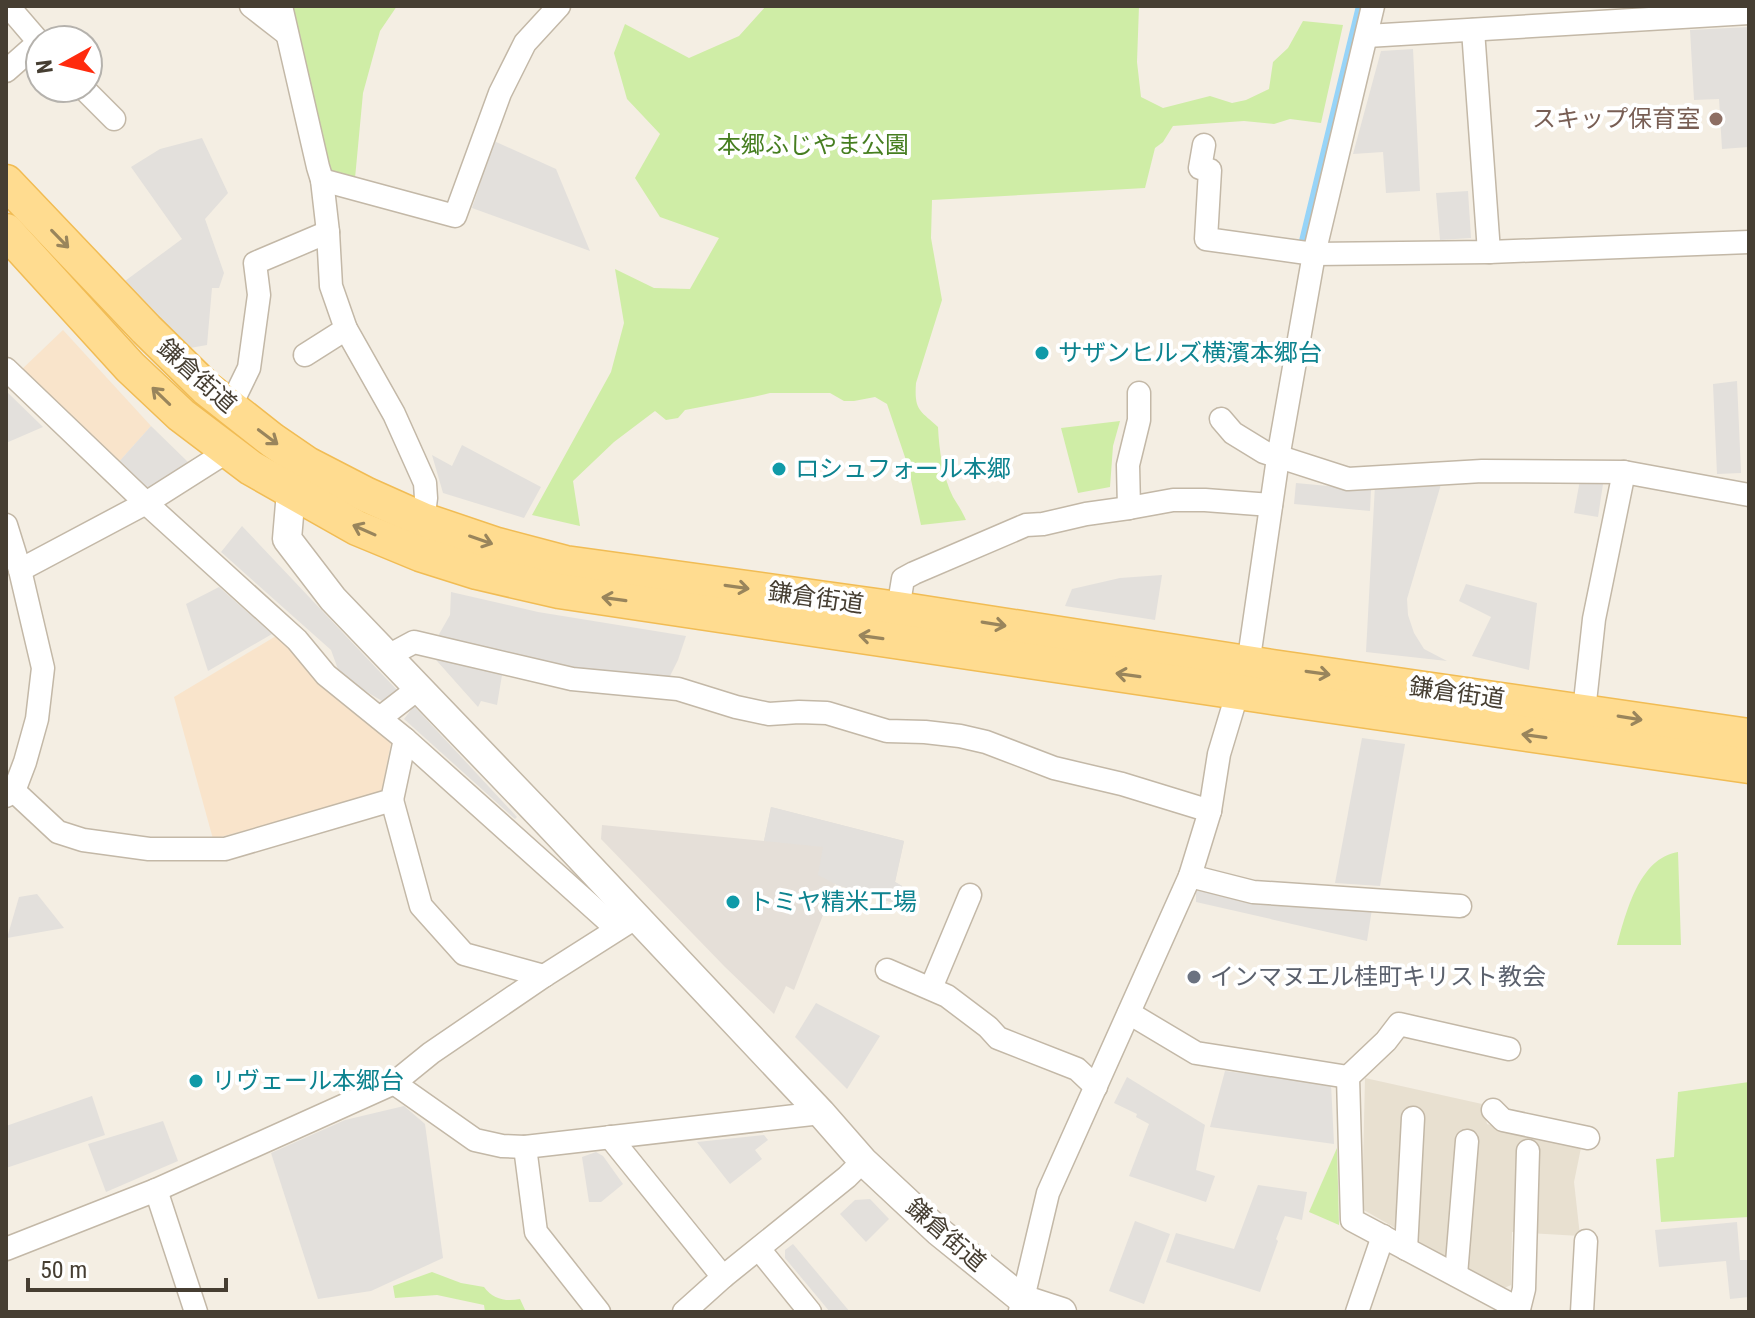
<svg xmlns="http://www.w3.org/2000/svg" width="1755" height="1318" font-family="'Roboto Condensed','Noto Sans JP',sans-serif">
	<rect width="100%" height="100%" fill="#f4eee3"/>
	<path fill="#e8e0d0" d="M1365,1078L1482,1104L1487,1124L1581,1148L1574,1182L1580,1236L1512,1232L1511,1285L1502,1289L1362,1209Z"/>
	<g fill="#f9e4cb">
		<path d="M63,330L151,426L117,464L18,373Z"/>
		<path d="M276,636L392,738L381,794L213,839L174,697Z"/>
	</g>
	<path fill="#e5dfd8" d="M771,807L904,841L895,882L902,886L894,903L835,884L794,990L786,986L774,1014L725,967L601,839L602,825L764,841Z"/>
	<g fill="#cfeda6">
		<path d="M283,6H397L380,31L363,93L354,189L322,180Z"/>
		<path d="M766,6H1139L1137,62L1141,97L1163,108L1210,96L1232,103L1246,100L1269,89L1273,62L1288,48L1303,21L1343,25L1321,123L1290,119L1274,124L1244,121L1173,126L1163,142L1155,148L1145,188L932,200L931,238L942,300L916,383C914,411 920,410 938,427C939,450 943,477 953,497C958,505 962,511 966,520L921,525L908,466L887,404L875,397L854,401H844L830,393H770L753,397L685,410L678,418L666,420L655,411L614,442L573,481L580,526L532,515L611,372L624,323L615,269L654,288L690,289L719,238L660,217L635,178L660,134L627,99L614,53L625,24L689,58L739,36Z"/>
		<path d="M1120,421L1113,446L1110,487L1078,493L1061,428Z"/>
		<path d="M1678,852L1681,945H1617C1626,913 1639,858 1678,852Z"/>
		<path d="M1749,1082V1217L1661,1222L1656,1159L1674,1157L1678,1092Z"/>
		<path d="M1337,1148L1339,1225L1309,1212Z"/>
		<path d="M432,1272L461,1283L484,1287C493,1299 505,1302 520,1299L526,1312H485L484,1305L437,1295L395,1298L393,1286Z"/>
	</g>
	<g fill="#e3e0dc">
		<path d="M1749,27V147L1722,149L1719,99L1694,100L1690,30Z"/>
		<path d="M1413,49L1420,191L1386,193L1383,152L1353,154L1381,51Z"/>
		<path d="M202,138L228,193L205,219L224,273L219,288H212L207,345L190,348L167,329L125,281L182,239L131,167L160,149Z"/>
		<path d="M494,141L556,169L590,251L472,208Z"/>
		<path d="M1468,191L1471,238L1440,240L1436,193Z"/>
		<path d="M1737,381L1741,473L1717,474L1713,384Z"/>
		<path d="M6,391L43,427L6,443Z"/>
		<path d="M151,426L191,465L148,493L117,464Z"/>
		<path d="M462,445L541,487L524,518L443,493L432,455L452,466Z"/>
		<path d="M1580,480L1603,484L1598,517L1574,513Z"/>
		<path d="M1442,481L1407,599L1408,615L1414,633L1424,649L1447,661L1366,652L1375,485Z"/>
		<path d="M1296,483L1371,490L1370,511L1294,504Z"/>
		<path d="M242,526L398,691L387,704L352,683L339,672L331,650L221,552Z"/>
		<path d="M1162,575L1155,620L1065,606L1072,589L1120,578Z"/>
		<path d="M1466,584L1537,603L1529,670L1472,656L1491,617L1459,601Z"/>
		<path d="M219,587L272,634L208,671L186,604Z"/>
		<path d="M451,592L538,612L686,636L678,660L670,676H617L520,660L438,636L450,615Z"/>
		<path d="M429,652L503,669L497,705L481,701L478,707Z"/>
		<path d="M414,706L517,817L515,819L404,719Z"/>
		<path d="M1362,738L1405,744L1380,886L1335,883Z"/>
		<path d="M771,807L904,841L895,882L902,886L894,903L837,885L818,875L823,847L764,841Z"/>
		<path d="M1196,890L1250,899L1372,909L1367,941L1196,902Z"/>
		<path d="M37,894L64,928L7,938L19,897Z"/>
		<path d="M816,1003L880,1036L847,1089L795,1037Z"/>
		<path d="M1225,1071L1331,1084L1334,1144L1210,1127Z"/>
		<path d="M1127,1077L1205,1125L1196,1170L1215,1176L1206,1202L1129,1176L1149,1124L1136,1117L1137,1114L1114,1103Z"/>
		<path d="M92,1096L105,1135L6,1168V1126Z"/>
		<path d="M404,1106L425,1124L443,1258L371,1291L318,1299L271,1153L345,1120Z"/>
		<path d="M163,1121L178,1161L106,1192L88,1144Z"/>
		<path d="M764,1135L768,1140L755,1150L762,1159L730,1184L697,1142Z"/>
		<path d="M596,1152L603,1156L623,1184L601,1202H589L582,1157Z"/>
		<path d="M1258,1185L1307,1192L1302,1220L1285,1216L1276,1239L1278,1241L1260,1292L1166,1262L1176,1233L1234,1249Z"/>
		<path d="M870,1199L889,1219L866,1242L840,1214L855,1200Z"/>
		<path d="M1135,1221L1170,1234L1144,1304L1109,1291Z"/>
		<path d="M1737,1222L1740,1260H1749V1297L1730,1299L1726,1261L1659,1267L1655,1230Z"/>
		<path d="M793,1244L850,1312H830L785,1258V1250Z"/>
	</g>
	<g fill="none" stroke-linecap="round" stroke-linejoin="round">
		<path stroke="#97d4f8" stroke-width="8" d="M1303,241L1360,6"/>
		<defs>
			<g id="minor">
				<path d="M251,6L287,34"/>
				<path d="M281,6L318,167L322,180L328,232L331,286L346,329L394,414L425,483L426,498L422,529"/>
				<path d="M1473,30L1489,252"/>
				<path d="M1367,36L1749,13"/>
				<path d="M6,71L39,42L8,6"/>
				<path d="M83,88L114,119"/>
				<path d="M1204,145L1200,168L1210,170L1206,239L1314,254L1489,252L1749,242"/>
				<path d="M322,180L455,216L500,93L525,43L559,6"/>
				<path d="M305,355L346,329"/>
				<path d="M6,369L146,503L297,640L326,675L405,739L617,929"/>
				<path d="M230,407L249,368L259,295L255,263L328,232"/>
				<path d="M1221,419L1233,433L1264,452L1348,479L1482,471L1624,472L1749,495"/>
				<path d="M1129,508L1128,465L1139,420V393"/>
				<path d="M6,525L20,570L43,668L37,719L25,762L14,791L6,796"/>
				<path d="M20,570L146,503L228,451"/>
				<path d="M898,609L903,579L914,573L1026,525L1043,524L1086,514L1129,508L1173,500H1205L1271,505"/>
				<path d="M388,656L414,642L572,679L678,689L736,707L769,714L799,712L827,713L887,731L925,732L960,736L986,742L1054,768L1122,784L1210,811"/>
				<path d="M1584,711L1594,619L1624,472"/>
				<path d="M380,718L411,694L417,687"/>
				<path d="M14,791L58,832L83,840L149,849H225L392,800L405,739"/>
				<path d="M392,800L421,906L464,954L544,976"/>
				<path d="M1190,876L1253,892L1460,906"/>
				<path d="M887,970L947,996L988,1027L998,1038L1077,1069L1096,1087"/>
				<path d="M931,988L970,895"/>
				<path d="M1129,1013L1196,1053L1348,1077"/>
				<path d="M1509,1049L1399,1024L1386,1041L1348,1077L1352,1220L1519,1309L1518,1312"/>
				<path d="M394,1083L475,1140L502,1146L525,1147L821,1113"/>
				<path d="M1493,1110L1503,1120L1588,1138"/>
				<path d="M610,1137L723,1277"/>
				<path d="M525,1147L536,1232L599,1312"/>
				<path d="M156,1190L196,1312"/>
				<path d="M6,1249L156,1190L394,1083L431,1053L544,976L629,922"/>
				<path d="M759,1249L810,1312"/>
				<path d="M1406,1249L1413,1118"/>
				<path d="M1456,1275L1467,1141"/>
				<path d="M1519,1309L1524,1289L1528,1151"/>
				<path d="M1020,1311L1048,1193L1190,876L1210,811L1219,754L1250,651L1278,458L1314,254L1373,6"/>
				<path d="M684,1312L723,1277L847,1177L863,1161"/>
				<path d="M1357,1312L1383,1236"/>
				<path d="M1582,1312L1586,1241"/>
			</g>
			<path id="tertiary" d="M301,476L291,492L287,539L333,599L547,822L821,1113L863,1161L938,1231L1022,1299L1062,1312"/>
			<g id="primary">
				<path d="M6,182L146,329L207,389L272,440L307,464L367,495L423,520L497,545L565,563L898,609L1272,667L1749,736"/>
				<path d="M6,231L130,367L181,415L251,468L357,528L420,554L477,572L559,591L1265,696L1749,766"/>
			</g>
		</defs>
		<use href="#minor" stroke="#c3b8a7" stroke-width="25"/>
		<use href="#tertiary" stroke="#c3b8a7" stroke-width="31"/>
		<use href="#primary" stroke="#f1bc54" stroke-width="37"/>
		<use href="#minor" stroke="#fff" stroke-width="22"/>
		<use href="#tertiary" stroke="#fff" stroke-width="28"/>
		<use href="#primary" stroke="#ffdc90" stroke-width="34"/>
	</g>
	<defs><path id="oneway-shaft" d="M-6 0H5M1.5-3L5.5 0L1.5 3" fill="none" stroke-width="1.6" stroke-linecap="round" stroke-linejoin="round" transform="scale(2)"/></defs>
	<g stroke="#99855c">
		<use href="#oneway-shaft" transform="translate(60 239) rotate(46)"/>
		<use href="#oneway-shaft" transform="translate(161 396) rotate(-136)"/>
		<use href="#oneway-shaft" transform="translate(268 437) rotate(37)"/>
		<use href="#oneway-shaft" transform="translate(364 530) rotate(-156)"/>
		<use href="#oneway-shaft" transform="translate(481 540) rotate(19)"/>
		<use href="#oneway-shaft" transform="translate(737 587) rotate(8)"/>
		<use href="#oneway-shaft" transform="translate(614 599) rotate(-172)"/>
		<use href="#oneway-shaft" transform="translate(994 624) rotate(9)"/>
		<use href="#oneway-shaft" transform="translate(871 637) rotate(-172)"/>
		<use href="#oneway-shaft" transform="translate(1318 673) rotate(8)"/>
		<use href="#oneway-shaft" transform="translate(1128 675) rotate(-172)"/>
		<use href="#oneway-shaft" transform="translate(1630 718) rotate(9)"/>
		<use href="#oneway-shaft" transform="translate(1534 736) rotate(-172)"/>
	</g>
	<circle fill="#8d6e63" stroke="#fff" stroke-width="3" cx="1716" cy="119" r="8"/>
	<g fill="#0f9aa8" stroke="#fff" stroke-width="3">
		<circle cx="1042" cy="353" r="8"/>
		<circle cx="779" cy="469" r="8"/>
		<circle cx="733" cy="902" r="8"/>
		<circle cx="196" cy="1081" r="8"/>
	</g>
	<circle fill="#6b7280" stroke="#fff" stroke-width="3" cx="1194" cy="977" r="8"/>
	<g text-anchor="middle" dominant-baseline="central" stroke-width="8" stroke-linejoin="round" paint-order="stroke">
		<g font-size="24" fill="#785e54" stroke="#fff" text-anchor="end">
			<text x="1700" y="119">スキップ保育室</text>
		</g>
		<g font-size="24" fill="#467e20" stroke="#fff">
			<text x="813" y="145">本郷ふじやま公園</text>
		</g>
		<g font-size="24" fill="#0d838f" stroke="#fff" text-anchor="start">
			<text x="1058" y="353">サザンヒルズ横濱本郷台</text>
			<text x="795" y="469">ロシュフォール本郷</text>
			<text x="749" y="902">トミヤ精米工場</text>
			<text x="212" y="1081">リヴェール本郷台</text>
		</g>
		<g font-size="24" fill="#463e32" stroke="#fff">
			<text transform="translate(197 376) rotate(42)">鎌倉街道</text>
			<text transform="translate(816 598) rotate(8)">鎌倉街道</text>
			<text transform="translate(1457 693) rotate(8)">鎌倉街道</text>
			<text transform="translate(946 1235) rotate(41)">鎌倉街道</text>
		</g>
		<g font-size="24" fill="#5b616d" stroke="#fff" text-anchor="start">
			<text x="1210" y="977">インマヌエル桂町キリスト教会</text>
		</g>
	</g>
	<rect width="1755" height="1318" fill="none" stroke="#463e32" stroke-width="16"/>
	<g transform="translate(64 64) rotate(262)"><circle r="38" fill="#ffffff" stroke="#b5b2ad" stroke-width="2"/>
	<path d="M0-6L14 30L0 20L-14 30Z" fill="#ff2b0e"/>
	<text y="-12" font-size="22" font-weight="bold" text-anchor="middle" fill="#463e32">N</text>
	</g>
	<path d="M28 1278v12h198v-12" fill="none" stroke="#463e32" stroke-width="4"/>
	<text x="40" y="1278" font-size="24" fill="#463e32" stroke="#ffffff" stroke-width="6" paint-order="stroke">50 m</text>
</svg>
